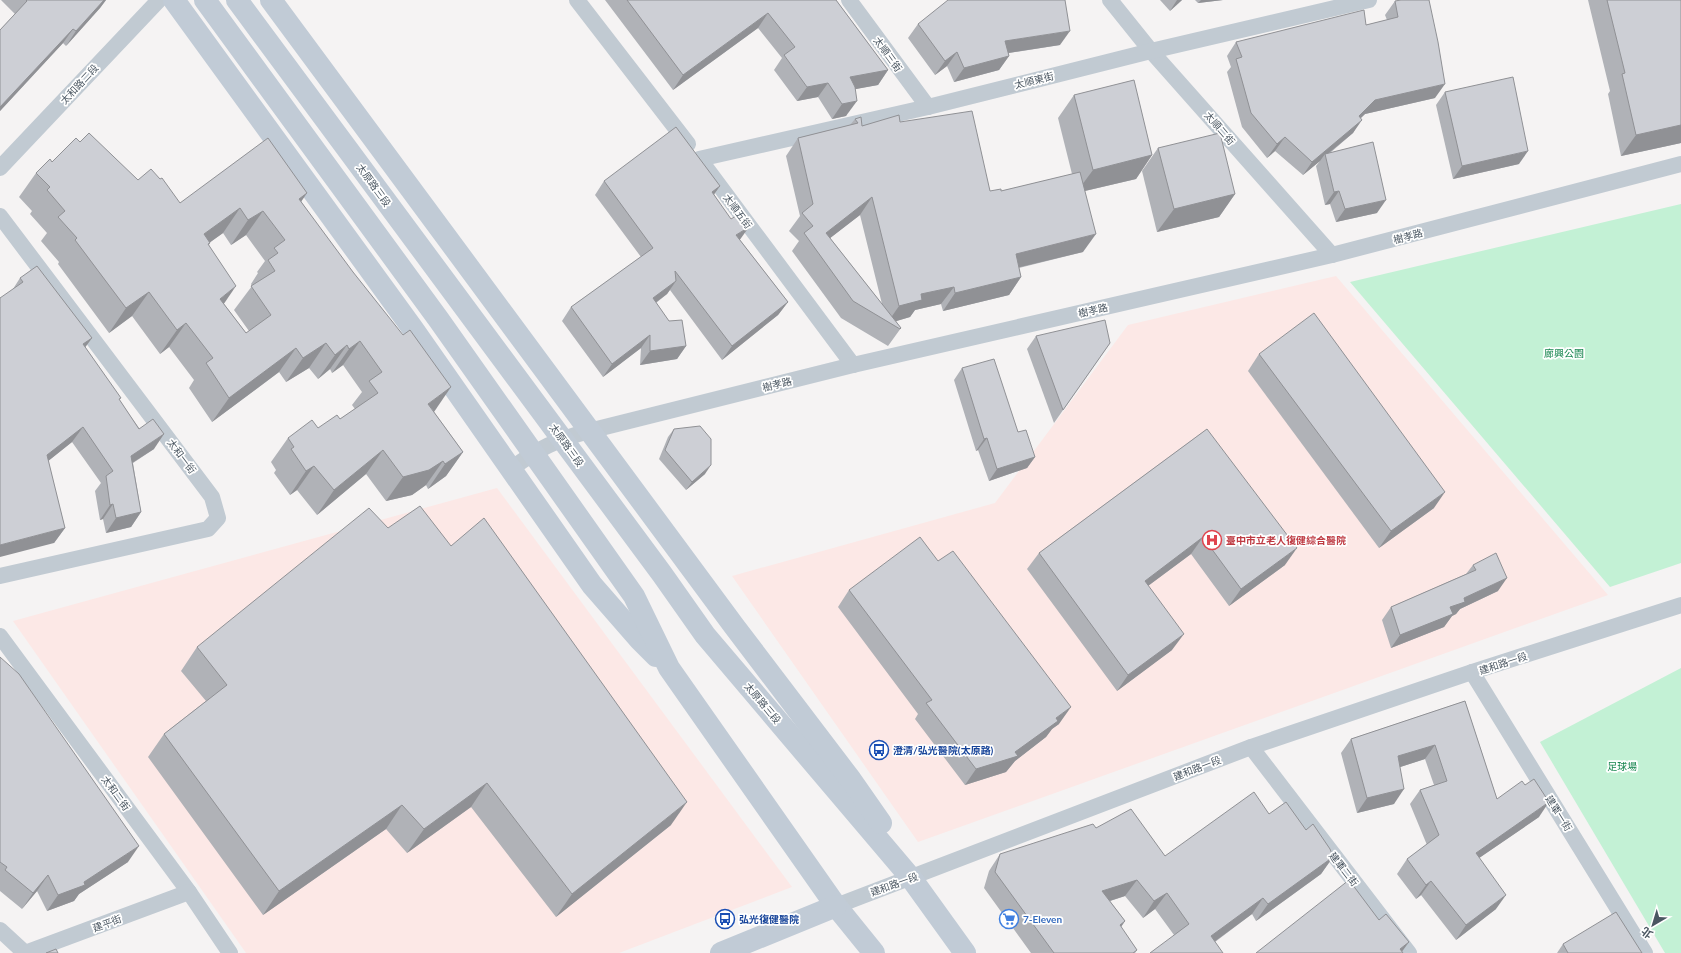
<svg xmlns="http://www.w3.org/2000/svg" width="1681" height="953" font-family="Lato,'Noto Sans TC',sans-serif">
	<rect width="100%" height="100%" fill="#f5f3f3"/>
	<g fill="#fce8e6">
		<path d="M1336,276L1608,595L918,842L732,576L995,503L1128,325Z"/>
		<path d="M497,488L792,887L619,953H246L13,621Z"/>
	</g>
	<g fill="#c3f1d5">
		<path d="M1681,204V563L1610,587L1350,282Z"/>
		<path d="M1681,668V953H1665L1540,742Z"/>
	</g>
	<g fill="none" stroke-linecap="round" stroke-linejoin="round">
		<g stroke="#c1cad2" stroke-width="16">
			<path d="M577,0L688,144"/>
			<path d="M849,0L928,107"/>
			<path d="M1110,0L1151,51L1332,255"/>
			<path d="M699,159L928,107L1151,51L1369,0"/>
			<path d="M0,168L159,0"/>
			<path d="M707,169L853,365"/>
			<path d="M0,216L212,497L218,518L208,529L0,576"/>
			<path d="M511,469C539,448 556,440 589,431L853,365L1332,255L1681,164"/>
			<path d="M0,636L189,892L230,953"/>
			<path d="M1472,672L1645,953"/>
			<path d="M1251,747L1409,953"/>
			<path d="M836,906L1251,747L1472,672L1681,605"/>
			<path d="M0,930L25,953"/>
			<path d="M25,953L189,892"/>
		</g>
		<g stroke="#c1cbd6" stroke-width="22">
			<path d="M174,0L413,329L592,585L640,640L656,656"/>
			<path d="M205,0L439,320L634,596L669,668L836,906L874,953"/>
			<path d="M237,0L662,574L705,635L911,878L965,953"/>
			<path d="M271,0L734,626L851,780L881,823"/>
			<path d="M721,953L836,906"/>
		</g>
	</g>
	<g fill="#b0b2b7" fill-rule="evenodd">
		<path d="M1,0H106L100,8L66,46L63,43L0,111V30L15,14Z"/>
		<path d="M605,0H836L888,70L878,85L855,89L846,116L832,119L818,97L797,101L774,70L782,58L758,28L673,90Z"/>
		<path d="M1160,0H1182L1170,11Z"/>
		<path d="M1195,0H1223L1198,3Z"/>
		<path d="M1588,0H1681V143L1621,156L1608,94L1610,91Z"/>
		<path d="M1395,1L1435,98L1365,114L1361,118L1353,133L1330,153L1377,213L1336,222L1330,204L1325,205L1316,166L1320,161L1303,175L1275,151L1267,158L1242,127L1227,72L1231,67L1227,56L1236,42L1366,25L1387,20L1385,15Z"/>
		<path d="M918,24L1060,45L1009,53V56L999,70L954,82L947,66L935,75L908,38Z"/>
		<path d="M1445,92L1519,164L1453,179L1436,105Z"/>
		<path d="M1074,95L1152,155L1136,179L1085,191L1083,252L1019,268L1021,277L1009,295L943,311L941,304L915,310L910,317L896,321L901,328L888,346L841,318L792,251L799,241L789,231L800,216L786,156L798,138L850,125L855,119L862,126L900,122L990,191H1001L1072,174L1058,118ZM860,215L882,304L830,238Z"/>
		<path d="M80,142L138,180L180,203L307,193L301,201L434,412L463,452L446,476L428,489L426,485L412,495L386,501L366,474L317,515L297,490L290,495L274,473L276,470L271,462L288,438L318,428L340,419L355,409L352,405L362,392L343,365L332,373L330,369L318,379L309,368L286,382L279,372L212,422L189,388L194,380L169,347L160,354L132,316L109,333L58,264L59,262L41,241L47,233L30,214L32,211L19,197L36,173ZM223,233L231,245L246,235L265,261L257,272L258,273L251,284L252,286L234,310L249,331L246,333L224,304L209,245L210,242Z"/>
		<path d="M1158,148L1235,194L1219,217L1157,232L1142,171Z"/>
		<path d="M604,181L720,186L714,194L740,240L788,302L778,315L722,360L670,290L667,294L656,303L686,346L677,359L640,365L641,348L603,377L562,321L571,307L641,257L595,195Z"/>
		<path d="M20,278L92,338L85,347L119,400L154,449L133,463L141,512L131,527L106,533L103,519L100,520L95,491L101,483L72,442L48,461L65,528L54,543L13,289Z"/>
		<path d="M1036,336L1110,343L1054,423L1027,349Z"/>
		<path d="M1259,354L1434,508L1379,548L1248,371Z"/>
		<path d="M962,368L1018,432L1035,457L1027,468L989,481L978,450L976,451L954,380Z"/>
		<path d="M674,429L705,474L686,490L659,459L668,437Z"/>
		<path d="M1207,429L1285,565L1229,606L1191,554L1148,586L1172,650L1117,691L1027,569L1039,553Z"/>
		<path d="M1473,565L1498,591L1460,609L1456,614L1452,616L1444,627L1391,648L1382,620L1391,607L1466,574Z"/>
		<path d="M849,590L1059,724L1052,729L1046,737L1015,761L1006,772L965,785L915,719L918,714L838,607Z"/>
		<path d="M197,647L671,825L556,917L471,807L407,853L386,829L263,915L148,757L164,734L206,701L181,671Z"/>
		<path d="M0,657L128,862L79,894L74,901L47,911L37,891L22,909L0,891Z"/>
		<path d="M1465,701L1497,799L1539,817L1479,858L1496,909L1456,940L1421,895L1416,899L1397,874L1407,859L1427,845L1410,804L1420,790L1434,785L1425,759L1400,767L1394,804L1357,813L1341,753L1351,739Z"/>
		<path d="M1269,814L1306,830L1333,857L1321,874L1256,921L1252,914L1215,942L1174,935L1155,909L1143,918L1125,896L1110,901L1125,921L1121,927L1137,950L1135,953H1031L984,888L989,871L1000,854L1096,828L1165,856Z"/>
		<path d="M1563,944L1642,953H1557Z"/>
	</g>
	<g fill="#909195">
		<path d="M104,0H106L100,8L66,46L76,31Z"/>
		<path d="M1177,0H1182L1170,11Z"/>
		<path d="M1201,0H1223L1198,3Z"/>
		<path d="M768,13L758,28L673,90L683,75Z"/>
		<path d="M73,29L63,43L0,111V107Z"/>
		<path d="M1070,31L1060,45L995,55L1005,41Z"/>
		<path d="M957,52L947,66L935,75L945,61Z"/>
		<path d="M1009,56L999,70L954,82L964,68Z"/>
		<path d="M888,70L878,85L840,92L850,77Z"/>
		<path d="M828,83L818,97L797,101L807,87Z"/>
		<path d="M1445,84L1435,98L1365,114L1349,129L1359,116L1375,100Z"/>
		<path d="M857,101L846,116L832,119L842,104Z"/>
		<path d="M1362,120L1353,133L1325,156V154L1320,161L1303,175L1312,162Z"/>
		<path d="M1681,125V143L1621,156L1636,135Z"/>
		<path d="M1285,137L1275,151L1267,158L1277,144Z"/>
		<path d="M1528,151L1519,164L1453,179L1462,166Z"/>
		<path d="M1152,155L1136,179L1076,193L1093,170Z"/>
		<path d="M720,186L710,200L712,192Z"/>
		<path d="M1339,191L1330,204L1325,205L1334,192Z"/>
		<path d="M307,193L290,218L299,199Z"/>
		<path d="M1235,194L1219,217L1157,232L1174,209Z"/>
		<path d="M872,197L860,215L816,249L826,233Z"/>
		<path d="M1386,200L1377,213L1336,222L1345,209Z"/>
		<path d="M240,208L223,233L187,259L204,234Z"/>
		<path d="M263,211L246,235L231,245L248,220Z"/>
		<path d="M749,227L739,241L736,235Z"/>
		<path d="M1096,234L1083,252L1003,271L1016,254Z"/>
		<path d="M1021,277L1009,295L943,311L955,293Z"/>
		<path d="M676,281L667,294L643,312L653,298Z"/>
		<path d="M236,286L219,311L220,299Z"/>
		<path d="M954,287L941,304L915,310L910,317L890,323L888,322L899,306L921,294Z"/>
		<path d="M149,292L132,316L109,333L126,308Z"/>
		<path d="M788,302L778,315L722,360L732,346Z"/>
		<path d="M186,323L169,347L160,354L177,330Z"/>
		<path d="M650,335L641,348L603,377L612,364Z"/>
		<path d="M92,338L81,353L83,344Z"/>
		<path d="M360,341L343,365L332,373L349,349Z"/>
		<path d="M326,343L309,368L286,382L303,358Z"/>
		<path d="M347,345L330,369L318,379L335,355Z"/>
		<path d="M686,346L677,359L640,365L650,351Z"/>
		<path d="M296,348L279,372L212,422L229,398Z"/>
		<path d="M451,387L434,412L428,404Z"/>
		<path d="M83,427L72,442L37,470L47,455Z"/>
		<path d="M164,434L154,449L121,470L131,456Z"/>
		<path d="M987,438L978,450L976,451L984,439Z"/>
		<path d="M383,450L366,474L317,515L334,490Z"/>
		<path d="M463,452L446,476L428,489L445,464Z"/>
		<path d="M1035,457L1027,468L989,481L997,469Z"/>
		<path d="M443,461L426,485L412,495L386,501L403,477Z"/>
		<path d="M711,465L705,474L686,490L692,482Z"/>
		<path d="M314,466L297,490L290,495L306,471Z"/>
		<path d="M1445,492L1434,508L1379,548L1391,531Z"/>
		<path d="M113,504L103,519L100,520L110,505Z"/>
		<path d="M141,512L131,527L106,533L116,518Z"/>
		<path d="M65,528L54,543L0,557V545Z"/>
		<path d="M1203,537L1191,554L1133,597L1145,581Z"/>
		<path d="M1297,548L1285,565L1229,606L1241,589Z"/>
		<path d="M1507,578L1498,591L1460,609L1456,614L1452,616L1444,627L1391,648L1400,635L1450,607L1464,598Z"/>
		<path d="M1184,634L1172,650L1117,691L1128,675Z"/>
		<path d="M1071,707L1059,724L1052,729L1046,737L1015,761L1006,772L965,785L976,769L1056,718Z"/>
		<path d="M1435,745L1425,759L1388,771L1398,756Z"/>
		<path d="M487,783L471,807L407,853L424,829Z"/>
		<path d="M1404,789L1394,804L1357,813L1367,798Z"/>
		<path d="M687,802L671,825L556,917L572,894Z"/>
		<path d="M1549,802L1539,817L1466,867L1476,853Z"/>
		<path d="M402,805L386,829L263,915L279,891Z"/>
		<path d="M139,846L128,862L79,894L74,901L47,911L58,895L84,882Z"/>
		<path d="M1333,857L1321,874L1256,921L1268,904Z"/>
		<path d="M48,875L37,891L22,909L33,893Z"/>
		<path d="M1137,880L1125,896L1091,907L1102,891Z"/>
		<path d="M1431,881L1421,895L1416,899L1426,885Z"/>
		<path d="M1167,893L1155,909L1143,918L1154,901Z"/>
		<path d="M1506,895L1496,909L1456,940L1466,925Z"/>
		<path d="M1263,898L1252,914L1199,953L1211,936Z"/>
		<path d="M1125,921L1114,937L1120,925Z"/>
		<path d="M1409,942L1401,953L1400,949Z"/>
	</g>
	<g fill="#cdcfd5" stroke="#909195" fill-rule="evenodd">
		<path d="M26,0H104L76,31L73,29L0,107V30L27,1Z"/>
		<path d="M627,0H836L888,70L850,77L855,87L857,101L842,104L828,83L807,87L784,55L795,47L768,13L683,75Z"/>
		<path d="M948,0H1065L1070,31L1005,41L1009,56L964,68L957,52L945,61L918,24Z"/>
		<path d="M1401,0H1429L1438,42L1445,84L1375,100L1359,116L1362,120L1312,162L1285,137L1277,144L1251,113L1236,59L1242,57L1236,42L1364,10L1366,25L1398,17L1395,1Z"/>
		<path d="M1607,0H1681V125L1636,135L1622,74L1625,73Z"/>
		<path d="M1513,77L1528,151L1462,166L1445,92Z"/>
		<path d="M1134,80L1152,155L1093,170L1074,95Z"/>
		<path d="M972,111L990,191L1001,189V191L1080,172L1096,234L1016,254L1021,277L955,293L954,287L921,294L922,300L899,306L872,197L826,233L901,328L900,329L853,301L804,233L813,226L802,213L813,204L798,138L858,123L855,119L861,117L862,126L899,115L900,122Z"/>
		<path d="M676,127L720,186L712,192L731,219L741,213L749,227L736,235L788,302L732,346L675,271L676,281L653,298L669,321L682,320L686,346L650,351V335L612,364L571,307L653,248L604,181Z"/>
		<path d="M89,133L138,180L151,169L160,179L162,178L180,203L268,138L307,193L299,199L353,272L403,335L410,330L451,387L428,404L463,452L445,464L443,461L429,470L403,477L383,450L334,490L314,466L306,471L291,449L294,447L288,438L312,420L318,428L337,415L340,419L378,393L369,381L382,372L360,341L349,349L347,345L335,355L326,343L303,358L296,348L229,398L206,363L213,358L186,323L177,330L149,292L126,308L75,240L77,238L58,217L65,211L47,190L50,187L36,173L50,159L52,162L76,138L80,142ZM240,208L248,220L263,211L285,240L274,248L278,253L268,260L275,271L251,286L271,315L246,333L220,299L236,286L208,244L210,243L204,234Z"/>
		<path d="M1220,133L1235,194L1174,209L1158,148Z"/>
		<path d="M1373,142L1386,200L1345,209L1339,191L1334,192L1325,154Z"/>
		<path d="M37,266L92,338L83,344L121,398L119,399L139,429L153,419L164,434L131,456L141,512L116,518L113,504L110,505L106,476L113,471L83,427L47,455L65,528L0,545V298L23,282L20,278Z"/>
		<path d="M1314,313L1445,492L1391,531L1259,354Z"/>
		<path d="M1105,320L1110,343L1063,410L1036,336Z"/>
		<path d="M994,359L1018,432L1026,430L1035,457L997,469L987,438L984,439L962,368Z"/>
		<path d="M700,426L711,439V465L692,482L665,450L674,429Z"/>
		<path d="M1207,429L1297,548L1241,589L1203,537L1145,581L1184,634L1128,675L1039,553Z"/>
		<path d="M420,506L451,546L484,518L687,802L572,894L487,783L424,829L402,805L279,891L164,734L227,685L197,647L369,508L388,528Z"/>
		<path d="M920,537L938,561L953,551L1071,707L1056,718L1058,721L1015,752L1018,756L976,769L926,703L932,700L849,590Z"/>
		<path d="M1496,553L1507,578L1464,598L1465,602L1450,607L1453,614L1400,635L1391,607L1476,570L1473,565Z"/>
		<path d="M0,657L19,674L139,846L84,882L85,885L58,895L48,875L33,893L5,870L7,867L0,862Z"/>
		<path d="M1465,701L1497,799L1522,781L1525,785L1534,779L1549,802L1476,853L1506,895L1466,925L1431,881L1426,885L1407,859L1439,835L1420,790L1447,781L1435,745L1398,756L1404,789L1367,798L1351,739Z"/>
		<path d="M1254,792L1269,814L1286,802L1306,830L1313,824L1330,849L1333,857L1268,904L1263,898L1211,936L1223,953H1150L1189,924L1167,893L1154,901L1137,880L1102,891L1125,921L1120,925L1137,950L1133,953H1054L995,872L1000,854L1093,824L1096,828L1131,809L1165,856Z"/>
		<path d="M1349,880L1379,920L1386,914L1409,942L1400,949L1403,953H1256Z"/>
		<path d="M1616,912L1642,953H1568L1563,944Z"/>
		<path d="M56,949L58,953H46Z"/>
	</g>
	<defs>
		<symbol id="hospital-ring" viewBox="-11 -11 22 22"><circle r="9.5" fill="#fff" stroke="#e0444e" stroke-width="1.5"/><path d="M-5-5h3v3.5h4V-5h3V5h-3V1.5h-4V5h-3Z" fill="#e0444e"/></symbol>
		<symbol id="bus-ring" viewBox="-11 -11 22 22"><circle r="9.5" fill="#fff" stroke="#1a4fb4" stroke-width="1.5"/><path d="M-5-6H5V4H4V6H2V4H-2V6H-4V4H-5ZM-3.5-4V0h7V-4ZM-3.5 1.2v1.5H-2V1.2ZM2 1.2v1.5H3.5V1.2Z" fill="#1a4fb4"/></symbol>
		<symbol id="supermarket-ring" viewBox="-11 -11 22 22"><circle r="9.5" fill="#fff" stroke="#3f7fe0" stroke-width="1.5"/><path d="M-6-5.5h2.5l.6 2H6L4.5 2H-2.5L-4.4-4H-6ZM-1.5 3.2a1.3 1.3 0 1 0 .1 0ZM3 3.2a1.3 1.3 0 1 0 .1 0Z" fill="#3f7fe0"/></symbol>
	</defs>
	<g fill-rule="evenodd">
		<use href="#hospital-ring" x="1201" y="529" width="22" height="22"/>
		<use href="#bus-ring" x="868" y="739" width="22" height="22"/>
		<use href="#bus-ring" x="714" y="908" width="22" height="22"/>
		<use href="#supermarket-ring" x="998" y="908" width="22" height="22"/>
	</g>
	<g text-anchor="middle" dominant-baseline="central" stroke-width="3.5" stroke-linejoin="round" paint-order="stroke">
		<g font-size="10" fill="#4a5661" stroke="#fff">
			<text transform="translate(888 54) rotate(54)">太順三街</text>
			<text transform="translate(1034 80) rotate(-14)">太順東街</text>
			<text transform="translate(79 84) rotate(-47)">太和路二段</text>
			<text transform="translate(1220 128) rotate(49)">太順二街</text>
			<text transform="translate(374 185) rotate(54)">太原路三段</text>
			<text transform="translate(738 211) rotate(53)">太順五街</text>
			<text transform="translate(1408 236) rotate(-15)">樹孝路</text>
			<text transform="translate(1093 310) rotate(-13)">樹孝路</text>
			<text transform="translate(777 384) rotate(-14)">樹孝路</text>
			<text transform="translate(567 445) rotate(54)">太原路三段</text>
			<text transform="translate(182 456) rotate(53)">太和一街</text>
			<text transform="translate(1503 663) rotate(-18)">建和路一段</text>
			<text transform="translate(763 703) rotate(50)">太原路三段</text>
			<text transform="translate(1197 768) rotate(-21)">建和路一段</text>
			<text transform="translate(116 793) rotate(54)">太和二街</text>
			<text transform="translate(1559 813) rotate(58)">建軍一街</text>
			<text transform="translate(1344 869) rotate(52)">建軍二街</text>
			<text transform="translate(894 884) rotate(-20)">建和路一段</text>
			<text transform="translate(107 923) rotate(-20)">建平街</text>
		</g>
		<g font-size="10" fill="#17864f" stroke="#fff">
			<text x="1564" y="353">廊興公園</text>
			<text x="1622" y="766">足球場</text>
		</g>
		<g font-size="10" font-weight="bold" fill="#be3a42" stroke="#fff" text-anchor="start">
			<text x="1226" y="540">臺中市立老人復健綜合醫院</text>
		</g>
		<g font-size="10" font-weight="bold" fill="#164399" stroke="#fff" text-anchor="start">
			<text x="893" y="750">澄清/弘光醫院(太原路)</text>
			<text x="739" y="919">弘光復健醫院</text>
		</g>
		<g font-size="10" font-weight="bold" fill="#366cbe" stroke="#fff" text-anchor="start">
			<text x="1023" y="919">7-Eleven</text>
		</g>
	</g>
	<g transform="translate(1653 925) rotate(218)" stroke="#ffffff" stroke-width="3" paint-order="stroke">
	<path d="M0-3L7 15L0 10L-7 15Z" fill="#4a5661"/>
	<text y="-6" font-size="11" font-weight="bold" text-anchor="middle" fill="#4a5661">北</text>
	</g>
</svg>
